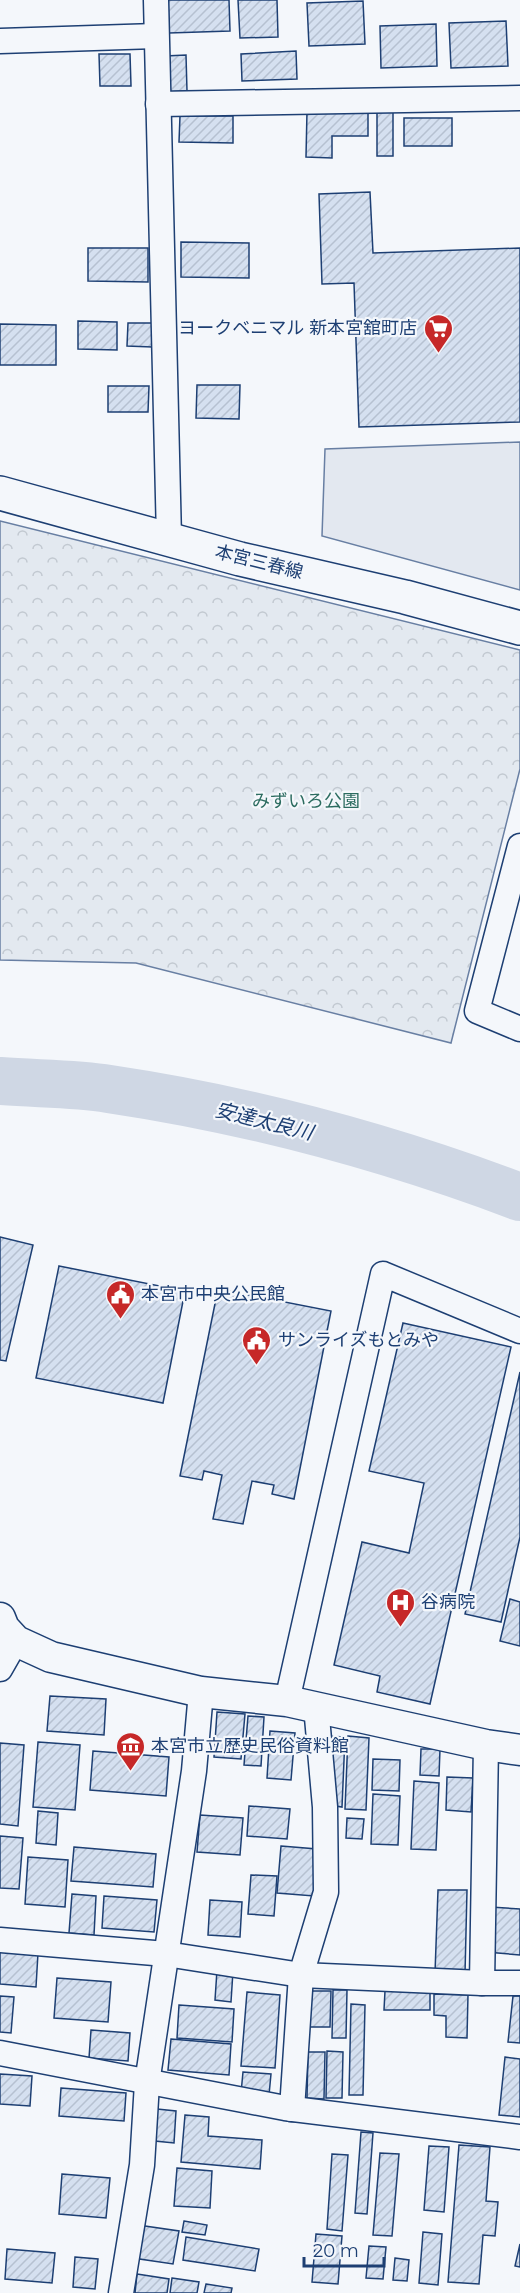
<svg xmlns="http://www.w3.org/2000/svg" width="520" height="2293" font-family="Montserrat,'Noto Sans JP',sans-serif">
	<defs>
		<pattern id="park-crowns" width="20" height="18" patternUnits="userSpaceOnUse" patternTransform="scale(1.5)"><rect width="20" height="18" fill="#e3e9f0"/><path d="M2 6a3 3 0 1 1 6 0M12 15a3 3 0 1 1 6 0" fill="none" stroke="#c2c9d1"/></pattern>
		<pattern id="building-hatch" width="6" height="6" patternUnits="userSpaceOnUse" patternTransform="scale(1.5)"><rect width="6" height="6" fill="#d5e0f0"/><path d="M-1 1l2-2M0 6l6-6M5 7l2-2" fill="none" stroke="#b6c1d1"/></pattern>
	</defs>
	<rect width="100%" height="100%" fill="#f4f7fb"/>
	<path fill="url(#park-crowns)" stroke="#687fa3" stroke-width="1.5" d="M0,521L520,650V769L451,1043L136,963L0,960Z"/>
	<path fill="#e3e8f0" stroke="#687fa3" stroke-width="1.5" d="M520,442V590L322,536L325,449Z"/>
	<g fill="none" stroke-linecap="round" stroke-linejoin="round">
		<path stroke="#cfd7e4" stroke-width="48" d="M0,1081C36,1084 74,1083 109,1089C250,1110 387,1147 520,1197"/>
	</g>
	<g fill="url(#building-hatch)" stroke="#1d3f73" stroke-width="1.5">
		<path d="M168,0H229L230,31L169,33Z"/>
		<path d="M238,0H277L278,37L240,38Z"/>
		<path d="M363,1L365,44L309,46L307,3Z"/>
		<path d="M506,21L508,66L451,68L449,23Z"/>
		<path d="M436,24L437,66L381,68L380,26Z"/>
		<path d="M296,51L297,79L242,81L241,54Z"/>
		<path d="M99,54H130L131,86H100Z"/>
		<path d="M186,55L187,91L167,92L165,56Z"/>
		<path d="M307,111H368V136H332V158L306,157Z"/>
		<rect x="377" y="111" width="16" height="45"/>
		<path d="M180,116H233V143L179,142Z"/>
		<rect x="404" y="118" width="48" height="28"/>
		<path d="M370,192L373,253L520,248V422L359,427L354,283L322,284L319,194Z"/>
		<path d="M181,242L249,243V278L181,277Z"/>
		<path d="M88,248H148V282L88,281Z"/>
		<path d="M78,321L117,322V350L78,349Z"/>
		<path d="M128,323H152V347L127,346Z"/>
		<path d="M0,324L56,325V365H0Z"/>
		<path d="M197,385H240L239,419L196,418Z"/>
		<path d="M108,386H149L148,412H108Z"/>
		<path d="M0,1237L33,1245L6,1361L0,1360Z"/>
		<path d="M59,1266L185,1291L163,1403L36,1378Z"/>
		<path d="M218,1289L331,1311L294,1499L272,1494L274,1485L252,1481L243,1524L213,1519L222,1475L204,1471L202,1480L180,1476Z"/>
		<path d="M403,1323L511,1347L430,1704L377,1692L380,1676L334,1665L362,1542L409,1553L424,1483L369,1471Z"/>
		<path d="M520,1372V1537L501,1622L465,1614Z"/>
		<path d="M510,1599L520,1602V1646L500,1641Z"/>
		<path d="M50,1696L106,1699L104,1735L47,1731Z"/>
		<path d="M217,1712L245,1714L241,1759L214,1757Z"/>
		<path d="M248,1716L264,1717L261,1766L244,1765Z"/>
		<path d="M270,1731L295,1733L291,1780L267,1778Z"/>
		<path d="M324,1736L345,1737L342,1807L330,1805Z"/>
		<path d="M348,1736L369,1738L366,1810L345,1809Z"/>
		<path d="M38,1742L80,1745L75,1810L33,1807Z"/>
		<path d="M0,1743L24,1745L18,1826L0,1824Z"/>
		<path d="M421,1749H440L439,1776L420,1775Z"/>
		<path d="M93,1751L169,1757L166,1796L90,1790Z"/>
		<path d="M373,1759L400,1760L399,1791L372,1790Z"/>
		<path d="M447,1777L473,1778L471,1812L446,1810Z"/>
		<path d="M414,1781L439,1783L436,1850L411,1849Z"/>
		<path d="M373,1794L400,1796L398,1845L371,1844Z"/>
		<path d="M249,1806L290,1809L287,1839L247,1836Z"/>
		<path d="M38,1811L58,1813L56,1845L36,1843Z"/>
		<path d="M200,1815L243,1818L240,1855L197,1852Z"/>
		<path d="M347,1818L364,1819L362,1839L346,1838Z"/>
		<path d="M0,1836L23,1838L19,1889L0,1888Z"/>
		<path d="M281,1846L317,1849L314,1896L277,1893Z"/>
		<path d="M74,1847L156,1854L153,1887L71,1881Z"/>
		<path d="M28,1857L68,1860L65,1907L25,1904Z"/>
		<path d="M251,1875L277,1876L274,1916L248,1914Z"/>
		<path d="M438,1890H467L465,1974L435,1973Z"/>
		<path d="M72,1894L96,1896L94,1935L69,1933Z"/>
		<path d="M104,1896L157,1900L154,1932L102,1928Z"/>
		<path d="M210,1900L242,1902L240,1937L208,1935Z"/>
		<path d="M490,1907L520,1909V1955L486,1952Z"/>
		<path d="M0,1950L38,1953L36,1987L0,1984Z"/>
		<path d="M217,1970L233,1971L231,2002L215,2000Z"/>
		<path d="M57,1978L111,1982L108,2022L54,2018Z"/>
		<path d="M333,1990H347L346,2038H332Z"/>
		<path d="M307,1991H331L330,2027H306Z"/>
		<path d="M385,1991L430,1992V2010H384Z"/>
		<path d="M247,1992L280,1995L275,2068L241,2066Z"/>
		<path d="M434,1994L468,1995L467,2038L446,2037V2016L434,2015Z"/>
		<path d="M0,1996L14,1997L11,2033L0,2032Z"/>
		<path d="M513,1996H520V2043L508,2042Z"/>
		<path d="M351,2004L365,2005L363,2095H349Z"/>
		<path d="M179,2005L234,2009L232,2042L177,2038Z"/>
		<path d="M91,2030L130,2033L128,2061L89,2058Z"/>
		<path d="M171,2039L231,2044L229,2075L168,2070Z"/>
		<path d="M327,2051L343,2052L342,2098H326Z"/>
		<path d="M308,2052H325L324,2099L307,2098Z"/>
		<path d="M505,2057L520,2059V2117L499,2115Z"/>
		<path d="M243,2072L271,2074L269,2095L241,2093Z"/>
		<path d="M0,2074L32,2076L30,2106L0,2104Z"/>
		<path d="M61,2088L126,2093L124,2121L59,2116Z"/>
		<path d="M157,2109L176,2111L174,2143L155,2141Z"/>
		<path d="M185,2115L209,2117L208,2136L262,2140L260,2169L181,2162Z"/>
		<path d="M361,2132L373,2133L367,2214L355,2213Z"/>
		<path d="M459,2145L490,2147L486,2201L498,2202L495,2236L483,2235L479,2284L448,2282Z"/>
		<path d="M429,2146L449,2147L444,2212L424,2210Z"/>
		<path d="M380,2153L399,2154L392,2236L373,2235Z"/>
		<path d="M332,2154L348,2155L342,2231L327,2229Z"/>
		<path d="M177,2168L212,2171L210,2208L174,2206Z"/>
		<path d="M62,2174L110,2178L106,2218L59,2214Z"/>
		<path d="M184,2221L207,2225L205,2235L182,2232Z"/>
		<path d="M138,2225L179,2231L173,2264L133,2258Z"/>
		<path d="M423,2232L442,2234L438,2285L419,2283Z"/>
		<path d="M316,2234L342,2236L338,2284L312,2282Z"/>
		<path d="M186,2237L259,2249L255,2271L183,2260Z"/>
		<path d="M520,2244V2267L515,2266Z"/>
		<path d="M369,2246L386,2247L383,2279L366,2278Z"/>
		<path d="M7,2249L55,2253L52,2283L5,2279Z"/>
		<path d="M75,2257L98,2259L95,2289L73,2287Z"/>
		<path d="M395,2258L409,2260L407,2281L393,2280Z"/>
		<path d="M137,2274L169,2279L167,2293H135Z"/>
		<path d="M172,2278L199,2282L197,2293H170Z"/>
		<path d="M206,2284L232,2288L231,2293H204Z"/>
	</g>
	<g fill="none" stroke-linecap="round" stroke-linejoin="round">
		<defs>
			<g id="minor">
				<path d="M156,0L169,539"/>
				<path d="M0,41L156,36"/>
				<path d="M158,104L520,98"/>
				<path d="M520,846L477,1011L520,1029"/>
				<path d="M0,1669L16,1641"/>
				<path d="M287,1701L383,1274L520,1331"/>
				<path d="M486,1745L482,1983H520"/>
				<path d="M0,1940L166,1954L301,1975L482,1983"/>
				<path d="M0,2053L285,2108L520,2137"/>
				<path d="M292,2109L301,1975L326,1892L325,1807L316,1706"/>
				<path d="M121,2293L142,2165L147,2083L194,1771L201,1692"/>
			</g>
			<path id="tertiary" d="M0,1618L4,1628L16,1641L51,1657L201,1692L287,1701L486,1745L520,1750"/>
			<path id="primary" d="M0,493L240,559L405,597L520,628"/>
		</defs>
		<use href="#minor" stroke="#1d3f73" stroke-width="27"/>
		<use href="#tertiary" stroke="#1d3f73" stroke-width="33"/>
		<use href="#primary" stroke="#1d3f73" stroke-width="36"/>
		<use href="#minor" stroke="#f4f7fb" stroke-width="24"/>
		<use href="#tertiary" stroke="#f4f7fb" stroke-width="30"/>
		<use href="#primary" stroke="#f4f7fb" stroke-width="33"/>
	</g>
	<defs>
		<symbol id="supermarket-pin" viewBox="-11 -11 22 30"><path d="M0 17L-7.5 6A9.5 9.5 0 1 1 7.5 6Z" fill="#c62828" stroke="#f4f7fb"/><path d="M-6-5.5h2.5l.6 2H6L4.5 2H-2.5L-4.4-4H-6ZM-1.5 3.2a1.3 1.3 0 1 0 .1 0ZM3 3.2a1.3 1.3 0 1 0 .1 0Z" fill="#fff"/></symbol>
		<symbol id="civic-pin" viewBox="-11 -11 22 30"><path d="M0 17L-7.5 6A9.5 9.5 0 1 1 7.5 6Z" fill="#c62828" stroke="#f4f7fb"/><path d="M-.6-6.5H3V-4.5H.6V-3L4-1V1h2V6H-6V1h2V-1L-.6-3ZM-1.2 2.5V6h2.4V2.5Z" fill="#fff"/></symbol>
		<symbol id="hospital-pin" viewBox="-11 -11 22 30"><path d="M0 17L-7.5 6A9.5 9.5 0 1 1 7.5 6Z" fill="#c62828" stroke="#f4f7fb"/><path d="M-5-5h3v3.5h4V-5h3V5h-3V1.5h-4V5h-3Z" fill="#fff"/></symbol>
		<symbol id="museum-pin" viewBox="-11 -11 22 30"><path d="M0 17L-7.5 6A9.5 9.5 0 1 1 7.5 6Z" fill="#c62828" stroke="#f4f7fb"/><path d="M0-6L6-3V-2H-6V-3ZM-5-1h2V3h-2ZM-1-1h2V3h-2ZM3-1h2V3H3ZM-6 4H6V6H-6Z" fill="#fff"/></symbol>
	</defs>
	<g fill-rule="evenodd">
		<use href="#supermarket-pin" x="422" y="312" width="33" height="45"/>
		<use href="#civic-pin" x="104" y="1278" width="33" height="45"/>
		<use href="#civic-pin" x="240" y="1324" width="33" height="45"/>
		<use href="#hospital-pin" x="384" y="1586" width="33" height="45"/>
		<use href="#museum-pin" x="114" y="1730" width="33" height="45"/>
	</g>
	<g text-anchor="middle" dominant-baseline="central" stroke-width="4.5" stroke-linejoin="round" paint-order="stroke">
		<g font-size="18" fill="#1d3f73" stroke="#f4f7fb" text-anchor="start">
			<text x="417" y="328" text-anchor="end">ヨークベニマル 新本宮舘町店</text>
			<text x="141" y="1294">本宮市中央公民館</text>
			<text x="278" y="1340">サンライズもとみや</text>
			<text x="421" y="1602">谷病院</text>
			<text x="151" y="1746">本宮市立歴史民俗資料館</text>
		</g>
		<g font-size="18" fill="#1d3f73" stroke="#f4f7fb">
			<text transform="translate(259 562) rotate(14)">本宮三春線</text>
		</g>
		<g font-size="18" fill="#2c6c60" stroke="#f4f7fb">
			<text x="306" y="801">みずいろ公園</text>
		</g>
		<g font-size="20" font-style="italic" fill="#1d3f73" stroke="#f4f7fb">
			<text transform="translate(264 1121) rotate(14)">安達太良川</text>
		</g>
	</g>
	<path d="M304 2257v9h80v-9" fill="none" stroke="#1d3f73" stroke-width="3"/>
	<text x="313" y="2257" font-size="18" fill="#1d3f73" stroke="#f4f7fb" stroke-width="4.5" paint-order="stroke">20 m</text>
</svg>
